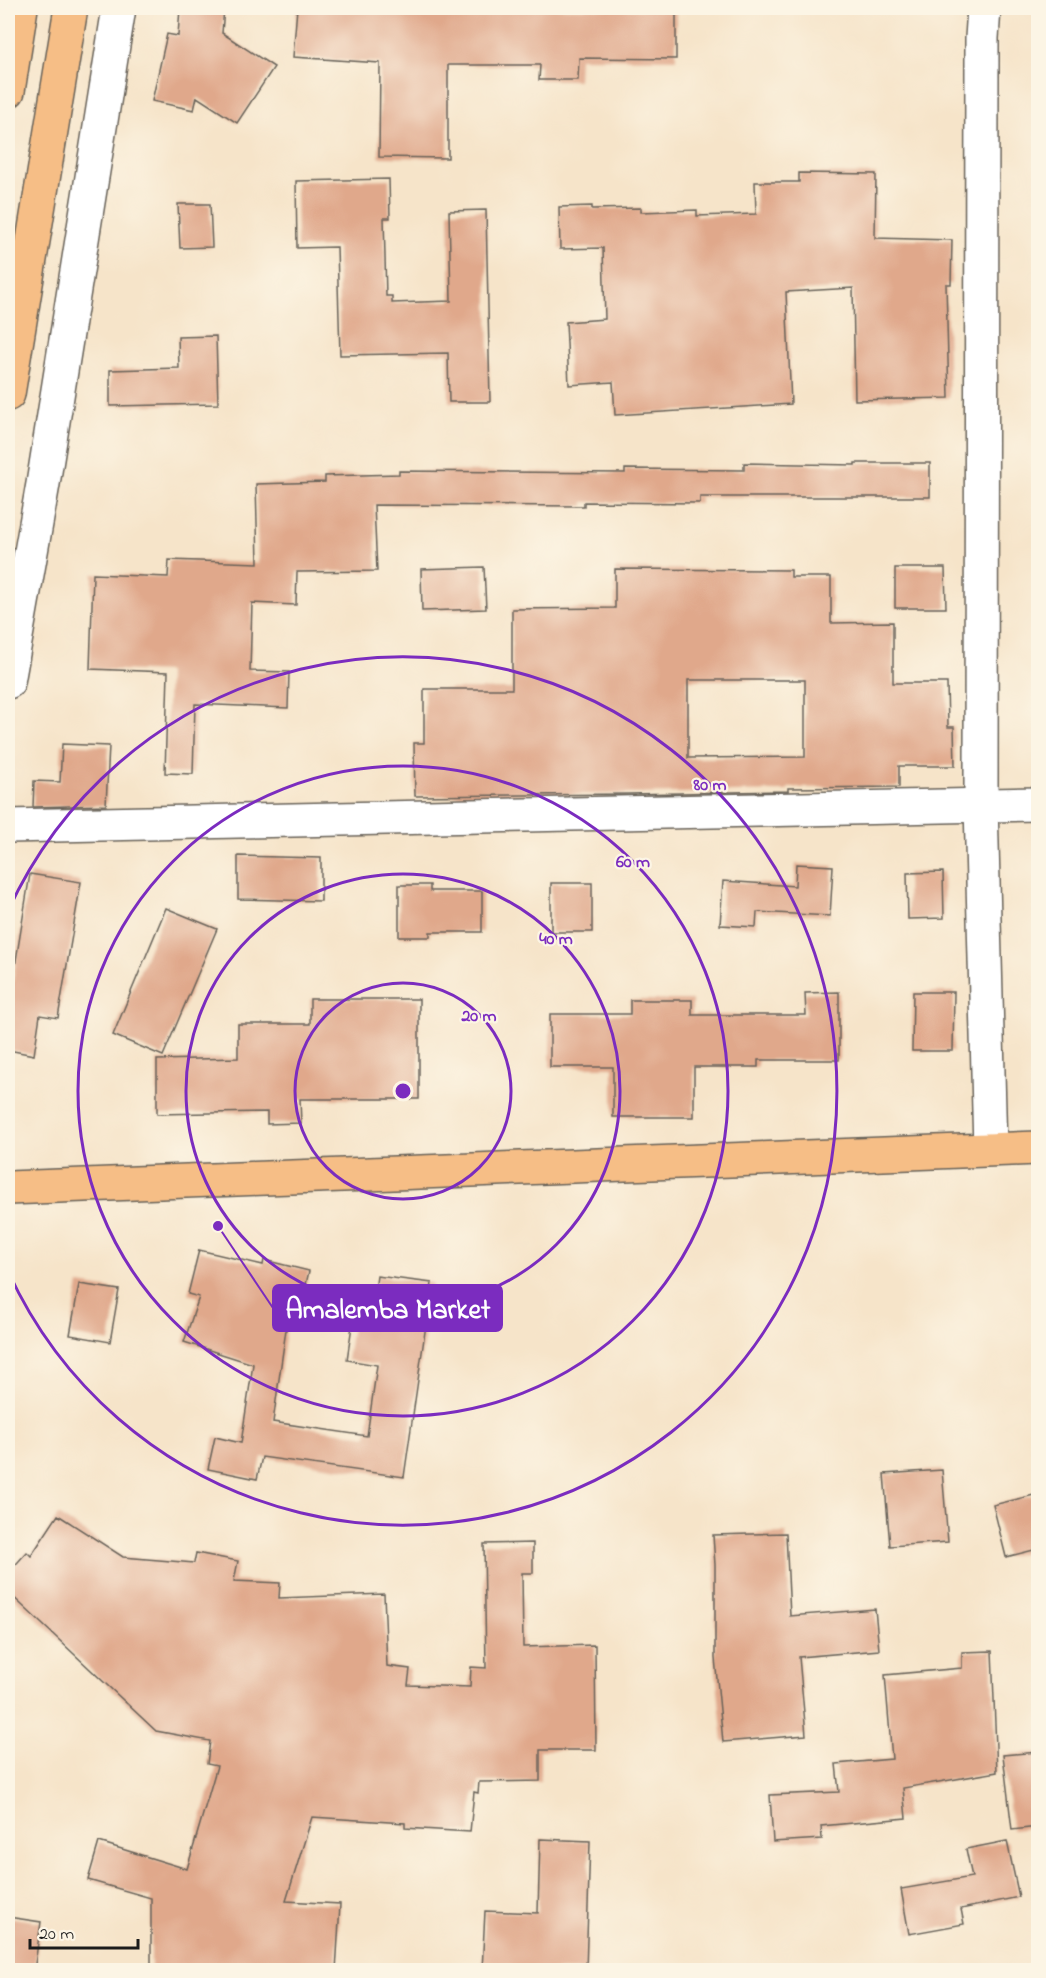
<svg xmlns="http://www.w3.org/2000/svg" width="1046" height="1978" font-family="'Indie Flower',sans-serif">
	<rect width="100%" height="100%" fill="#fcf5e5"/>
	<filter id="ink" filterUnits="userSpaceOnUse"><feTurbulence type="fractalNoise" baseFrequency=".0167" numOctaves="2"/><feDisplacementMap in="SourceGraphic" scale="12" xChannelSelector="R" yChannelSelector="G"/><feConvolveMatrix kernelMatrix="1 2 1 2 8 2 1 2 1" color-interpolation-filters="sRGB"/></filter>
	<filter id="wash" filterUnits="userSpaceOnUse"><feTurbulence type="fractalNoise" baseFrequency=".008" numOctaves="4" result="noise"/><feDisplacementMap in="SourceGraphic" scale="24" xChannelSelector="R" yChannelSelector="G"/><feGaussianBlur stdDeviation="1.35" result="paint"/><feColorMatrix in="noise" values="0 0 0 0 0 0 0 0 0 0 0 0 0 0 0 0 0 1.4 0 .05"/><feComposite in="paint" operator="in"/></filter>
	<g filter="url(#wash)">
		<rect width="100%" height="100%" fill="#f6e4c9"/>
		<g id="blocks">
			<g fill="#e0a88b" fill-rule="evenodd">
				<path d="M180,8H224L222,33L274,67L237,123L197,97L194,110L152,101L167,34L178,36Z"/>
				<path d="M297,8H579L676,10V59L579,58L578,80H539L540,65H448V158L379,157L380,63L293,57Z"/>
				<path d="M799,173L876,174L875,238L952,240L951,284H946L949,398L855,400L853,288L786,292L791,404L615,415L613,382L569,385L566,322L605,319L603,248L560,249L559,207L592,206V209L641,208V212L697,210V216L756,214L755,182H799Z"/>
				<path d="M389,179L390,218H384L386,296H392V303L451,301L449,211L486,210L490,402H449L448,353L340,355L337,247L297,248L296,181Z"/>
				<path d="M178,204H210L212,247L180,248Z"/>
				<path d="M216,336L218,404L110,406V370L179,368L178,337Z"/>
				<path d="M744,463L855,465V463H930V497H700V503L584,502V506L374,505L377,571L297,572L296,605L252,603L250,671L289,672L288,708L195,704L193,774L165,773L168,672L90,669L93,574L168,577L169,560L258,563L256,484L325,482V476L399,474V471L625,473V469L744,470Z"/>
				<path d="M484,567L486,609L422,611L421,569Z"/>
				<path d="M895,568H945L946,608H895Z"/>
				<path d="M615,569L791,570V577H831V623L893,622V683H947L948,727H954L955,766H899V787L788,788V791L628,794L415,796L414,743H424V689H512V609L615,608ZM688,680H805V757L688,758Z"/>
				<path d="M62,744L109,746L106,805L33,807L34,781L60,782Z"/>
				<path d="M238,856L321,858V901L238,899Z"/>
				<path d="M796,864L833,866L830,916L757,912L756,927L720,925L723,881L795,886Z"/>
				<path d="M943,872L944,918L908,919L907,873Z"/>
				<path d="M30,874L81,882L58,1018L40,1015L34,1055L8,1050V1010Z"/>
				<rect x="551" y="883" width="41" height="49"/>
				<path d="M399,885H430V891H482V932H430V937H399Z"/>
				<path d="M166,908L217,929L163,1056L113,1035Z"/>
				<path d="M839,992V1060H758V1067H694V1117H613V1067H550V1014H630V1000H692V1015H806L805,993Z"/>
				<path d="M913,992H954L953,1051H912Z"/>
				<path d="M310,999H419V1099H300L301,1123L267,1124V1112L157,1114V1060L238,1058V1024H310Z"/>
				<path d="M199,1250L263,1265L264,1260L309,1271L300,1311L289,1308L273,1422L367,1436L377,1365L347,1360L353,1319L371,1321L377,1276L432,1283L404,1477L262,1457L257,1479L208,1469L215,1437L241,1443L253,1364L184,1342L199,1297L188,1294Z"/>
				<path d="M79,1284L119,1290L110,1342L70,1335Z"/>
				<path d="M942,1470L948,1542L890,1546L884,1474Z"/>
				<path d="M1038,1494V1549L1006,1557L993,1505Z"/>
				<path d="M58,1515L123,1557L194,1563L196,1553L238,1561L234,1581L280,1583L279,1598L384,1594L387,1666L410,1669L408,1685L470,1687L471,1667L486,1668L484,1544L533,1543V1573H522L523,1647L595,1645L596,1750H540V1781L479,1782L478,1793L474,1792L470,1832L405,1828V1823L312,1817L286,1901L340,1904L336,1971H151V1898L88,1880L99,1842L187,1869L217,1766L207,1764L210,1741L156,1731L8,1592V1573L27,1552L31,1556Z"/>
				<path d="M786,1533L790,1616L875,1609L879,1650L799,1657L806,1735L723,1742L715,1658V1565L713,1535Z"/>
				<path d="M992,1651L997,1772L903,1788L906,1818L821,1826L822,1839L773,1842L770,1795L839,1792L836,1764L892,1759L885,1675L962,1668V1652Z"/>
				<path d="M1038,1752V1827L1012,1830L1003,1755Z"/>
				<path d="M540,1839L590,1841L586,1971H482L485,1911L538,1913Z"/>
				<path d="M1007,1841L1019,1897L961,1909L964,1924L909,1934L901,1889L972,1877L966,1849Z"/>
				<path d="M8,1917L41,1922L34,1971H8Z"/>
			</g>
		</g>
	</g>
	<g filter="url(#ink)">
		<use href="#blocks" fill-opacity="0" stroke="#686259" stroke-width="1.5"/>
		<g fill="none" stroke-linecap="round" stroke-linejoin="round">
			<defs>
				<g id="minor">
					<path d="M984,8L982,38L981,805L990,1149"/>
					<path d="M8,682L43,484L119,8"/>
					<path d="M8,826L1038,804"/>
				</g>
				<path id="major" d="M8,1188L1038,1148"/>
				<g id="highway">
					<path d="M8,91L21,8"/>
					<path d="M8,394L71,8"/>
				</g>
			</defs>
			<use href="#minor" stroke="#686259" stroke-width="36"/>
			<use href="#major" stroke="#686259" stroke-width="36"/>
			<use href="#highway" stroke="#686259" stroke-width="36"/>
			<use href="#minor" stroke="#fff" stroke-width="33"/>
			<use href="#major" stroke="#f6be86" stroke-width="33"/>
			<use href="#highway" stroke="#f6be86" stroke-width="33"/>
		</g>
	</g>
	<g fill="none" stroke="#7b2cbf" stroke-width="3">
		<circle cx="403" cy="1091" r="108"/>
		<circle cx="403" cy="1091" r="217"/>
		<circle cx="403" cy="1091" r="325"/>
		<path d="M8 911A434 434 0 1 1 8 1271"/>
	</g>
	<circle cx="403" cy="1091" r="9" fill="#7b2cbf" stroke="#fcf5e5" stroke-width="3"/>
	<g font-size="18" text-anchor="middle" font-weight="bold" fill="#7b2cbf" stroke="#fcf5e5" stroke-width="4.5" stroke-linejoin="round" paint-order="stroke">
		<text x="710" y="790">80 m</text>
		<text x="633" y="867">60 m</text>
		<text x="556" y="944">40 m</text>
		<text x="479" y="1021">20 m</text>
	</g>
	<path fill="none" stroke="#7b2cbf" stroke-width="2" d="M218 1226L273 1308"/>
	<circle fill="#7b2cbf" stroke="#fcf5e5" stroke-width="2" cx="218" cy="1226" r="6"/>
	<rect fill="#7b2cbf" stroke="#7b2cbf" stroke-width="2" x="273" y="1285" width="229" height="46" rx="6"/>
	<g font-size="28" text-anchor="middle" font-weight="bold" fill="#fff">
		<text x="388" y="1318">Amalemba Market</text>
	</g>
	<rect width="1046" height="1978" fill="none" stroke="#fcf5e5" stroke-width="30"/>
	<path d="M30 1939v9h108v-9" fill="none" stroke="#1c1c1c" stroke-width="3"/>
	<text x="39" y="1939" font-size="18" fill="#1c1c1c" stroke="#fcf5e5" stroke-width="4.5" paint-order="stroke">20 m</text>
</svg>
